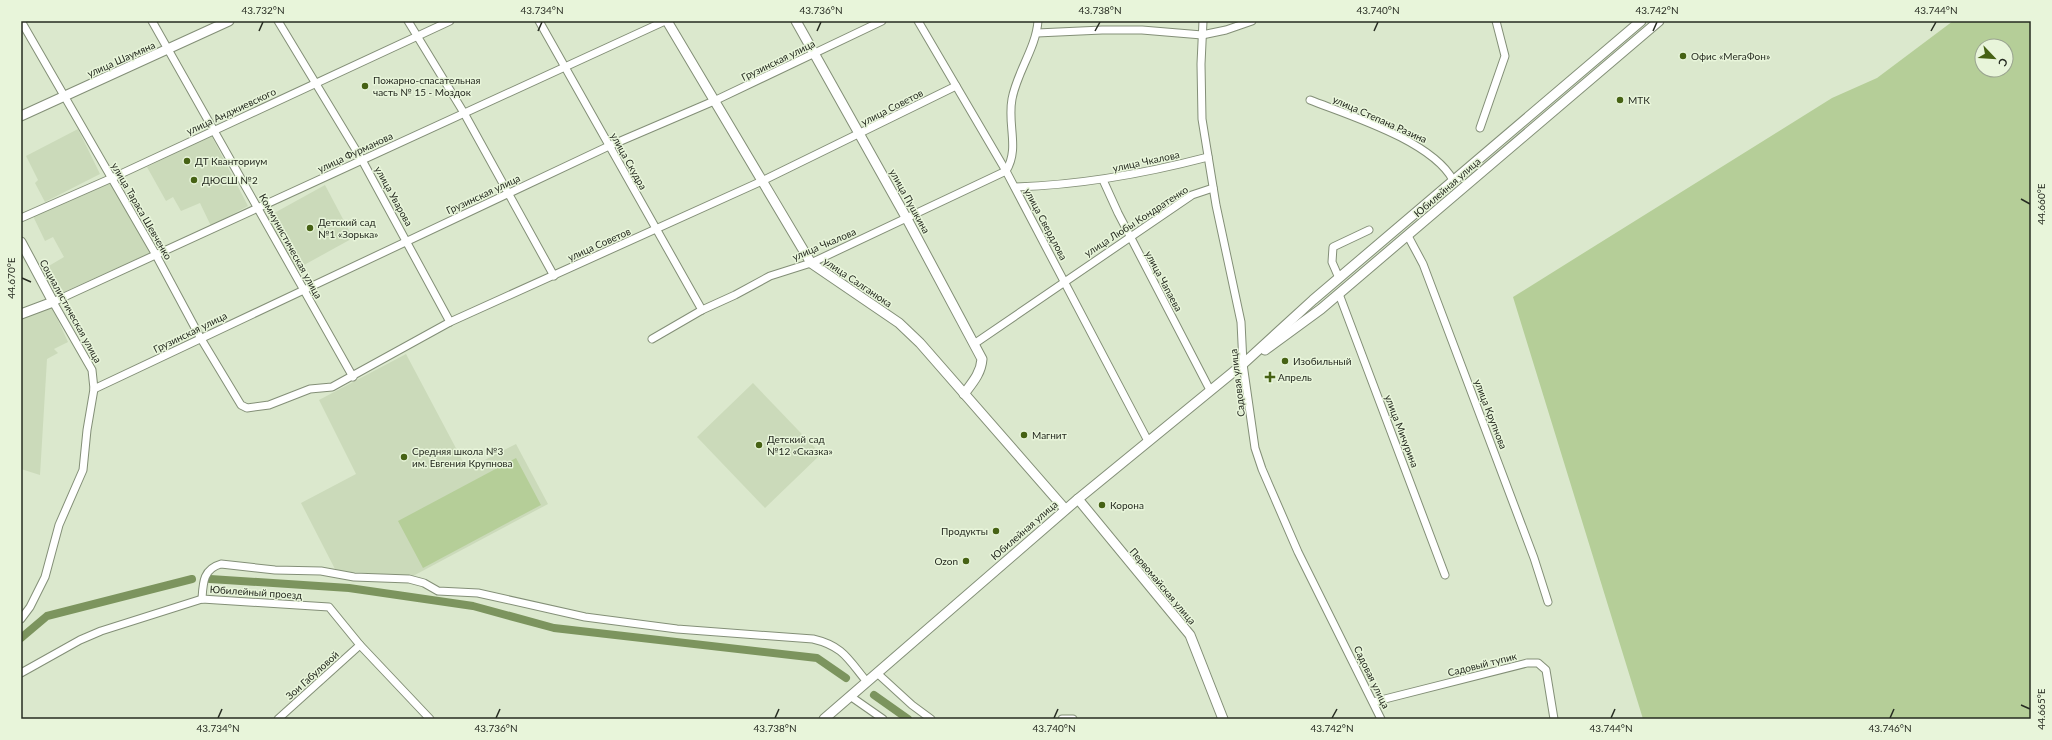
<svg xmlns="http://www.w3.org/2000/svg" width="2052" height="740" font-family="Lato,sans-serif">
	<rect width="100%" height="100%" fill="#dbe8cd"/>
	<g fill="#cbdaba">
		<path d="M78,129L100,174L45,202L35,183L38,180L26,156Z"/>
		<path d="M211,135L248,206L211,226L200,203L181,211L173,197L166,201L147,167Z"/>
		<path d="M110,180L150,253L55,296L42,270L64,257L53,237L45,241L33,216Z"/>
		<path d="M325,185L353,238L295,270L267,217Z"/>
		<path d="M51,305L68,342L54,349L58,353L47,359L40,475L21,469V317Z"/>
		<path d="M406,354L467,469L516,444L548,504L413,576L336,571L301,503L356,474L319,400Z"/>
		<path d="M753,383L821,454L765,508L697,437Z"/>
	</g>
	<g fill="#b5ce98" fill-rule="evenodd">
		<path d="M1953,21H2031V719H1643L1513,297L1832,98L1877,78ZM1982,46H2006V70H1982Z"/>
		<path d="M516,458L541,505L423,568L398,521Z"/>
	</g>
	<g fill="none" stroke-linecap="round" stroke-linejoin="round">
		<g stroke="#7c945e" stroke-width="8">
			<path d="M210,579L349,588L473,606L554,628L817,658L846,678"/>
			<path d="M21,638L47,616L192,579"/>
			<path d="M874,695L908,719"/>
		</g>
		<defs>
			<g id="street">
				<path d="M21,21L156,255L200,337L241,405L247,408L269,405L310,389L332,387L450,322L762,181L956,86"/>
				<path d="M152,21L353,377"/>
				<path d="M278,21L362,160L450,322"/>
				<path d="M408,21L464,113L554,276"/>
				<path d="M539,21L702,310"/>
				<path d="M918,21L1006,171L1148,441"/>
				<path d="M1203,21L1201,64L1202,119L1216,205L1241,322L1243,364L1255,448L1262,469L1298,552L1381,719"/>
				<path d="M1037,33L1102,30H1142L1202,35L1226,30L1252,21"/>
				<path d="M1310,100C1351,116 1432,141 1453,180"/>
				<path d="M1480,128L1505,56L1496,21"/>
				<path d="M1103,180L1118,213L1210,390"/>
				<path d="M1015,187C1082,185 1143,174 1208,157"/>
				<path d="M21,218L112,178L450,21"/>
				<path d="M1408,236L1423,264L1534,558L1548,602"/>
				<path d="M1339,278L1332,262L1333,247L1369,230"/>
				<path d="M1339,294L1445,575"/>
				<path d="M652,339L702,310L735,295L770,276L811,263L1006,171C1020,148 1007,125 1012,99C1017,72 1036,48 1038,21"/>
				<path d="M974,344L1192,195L1213,188"/>
				<path d="M94,389L609,146L714,101L882,21"/>
				<path d="M202,599C203,583 203,569 221,564L275,570L321,571L354,577L409,579L424,583L438,591L478,593L585,617L677,629L813,639C843,646 848,659 867,682"/>
				<path d="M21,619L30,607L45,577L59,525L83,470L87,430L94,389L92,370L53,302L665,21"/>
				<path d="M21,673L80,640L101,631L202,599L329,607L360,645L430,719"/>
				<path d="M877,673L912,705L931,719"/>
				<path d="M850,696L883,719"/>
				<path d="M1373,702L1527,663H1538L1546,670L1554,719"/>
				<path d="M278,719L360,645"/>
				<path d="M1062,719H1073"/>
			</g>
			<g id="secondary">
				<path d="M667,21L811,263L899,323L920,343L1065,509"/>
				<path d="M796,21L907,219L982,359C981,373 973,382 964,394"/>
				<path d="M21,116L229,21"/>
				<path d="M21,242L53,302L21,314"/>
				<path d="M1265,350L1321,309L1659,21"/>
				<path d="M1078,499L1190,635L1223,719"/>
				<path d="M824,719L1078,499L1243,364L1313,300L1641,21"/>
			</g>
		</defs>
		<use href="#street" stroke="#838f77" stroke-width="9"/>
		<use href="#secondary" stroke="#838f77" stroke-width="11"/>
		<use href="#street" stroke="#fff" stroke-width="7"/>
		<use href="#secondary" stroke="#fff" stroke-width="9"/>
	</g>
	<path fill="none" stroke="#262b21" stroke-width="1.5" d="M259,31L263,22M538,31L542,22M817,31L821,22M1095,31L1100,22M1374,31L1378,22M1653,31L1657,22M1931,31L1936,22M2021,199L2030,204M22,278L31,282M2021,705L2030,709M218,718L222,709M496,718L500,709M775,718L779,709M1054,718L1058,709M1332,718L1337,709M1611,718L1615,709M1890,718L1894,709"/>
	<g fill="#466214" stroke="#e8f5da" stroke-width="1.5">
		<circle cx="1683" cy="56" r="4"/>
		<circle cx="365" cy="86" r="4"/>
		<circle cx="1620" cy="100" r="4"/>
		<circle cx="187" cy="161" r="4"/>
		<circle cx="194" cy="180" r="4"/>
		<circle cx="310" cy="228" r="4"/>
		<circle cx="1285" cy="361" r="4"/>
		<path d="M1268 371h4v4h4v4h-4v4h-4v-4h-4v-4h4z"/>
		<circle cx="1024" cy="435" r="4"/>
		<circle cx="759" cy="445" r="4"/>
		<circle cx="404" cy="457" r="4"/>
		<circle cx="1102" cy="505" r="4"/>
		<circle cx="996" cy="531" r="4"/>
		<circle cx="966" cy="561" r="4"/>
	</g>
	<g text-anchor="middle" dominant-baseline="central" stroke-width="3" stroke-linejoin="round" paint-order="stroke">
		<g font-size="10" fill="#262b21" stroke="#e8f5da" text-anchor="start">
			<text x="1691" y="56">Офис «МегаФон»</text>
			<text x="373" y="80">Пожарно-спасательная<tspan x="373" dy="12">часть № 15 - Моздок</tspan></text>
			<text x="1628" y="100">МТК</text>
			<text x="195" y="161">ДТ Кванториум</text>
			<text x="202" y="180">ДЮСШ №2</text>
			<text x="318" y="222">Детский сад<tspan x="318" dy="12">№1 «Зорька»</tspan></text>
			<text x="1293" y="361">Изобильный</text>
			<text x="1278" y="377">Апрель</text>
			<text x="1032" y="435">Магнит</text>
			<text x="767" y="439">Детский сад<tspan x="767" dy="12">№12 «Сказка»</tspan></text>
			<text x="412" y="451">Средняя школа №3<tspan x="412" dy="12">им. Евгения Крупнова</tspan></text>
			<text x="1110" y="505">Корона</text>
			<text x="988" y="531" text-anchor="end">Продукты</text>
			<text x="958" y="561" text-anchor="end">Ozon</text>
		</g>
		<g font-size="10" fill="#262b21" stroke="#e8f5da">
			<text transform="translate(121 59) rotate(-24)">улица Шаумяна</text>
			<text transform="translate(778 60) rotate(-26)">Грузинская улица</text>
			<text transform="translate(892 107) rotate(-27)">улица Советов</text>
			<text transform="translate(231 111) rotate(-25)">улица Анджиевского</text>
			<text transform="translate(1380 119) rotate(24)">улица Степана Разина</text>
			<text transform="translate(355 152) rotate(-25)">улица Фурманова</text>
			<text transform="translate(629 161) rotate(61)">улица Скудра</text>
			<text transform="translate(1146 161) rotate(-12)">улица Чкалова</text>
			<text transform="translate(1447 187) rotate(-41)">Юбилейная улица</text>
			<text transform="translate(483 194) rotate(-25)">Грузинская улица</text>
			<text transform="translate(394 196) rotate(61)">улица Уварова</text>
			<text transform="translate(910 201) rotate(61)">улица Пушкина</text>
			<text transform="translate(142 211) rotate(60)">улица Тараса Шевченко</text>
			<text transform="translate(1136 221) rotate(-33)">улица Любы Кондратенко</text>
			<text transform="translate(1046 224) rotate(62)">улица Свердлова</text>
			<text transform="translate(599 244) rotate(-24)">улица Советов</text>
			<text transform="translate(824 244) rotate(-23)">улица Чкалова</text>
			<text transform="translate(291 246) rotate(61)">Коммунистическая улица</text>
			<text transform="translate(1164 281) rotate(62)">улица Чапаева</text>
			<text transform="translate(858 282) rotate(34)">улица Салганюка</text>
			<text transform="translate(71 311) rotate(61)">Социалистическая улица</text>
			<text transform="translate(190 332) rotate(-26)">Грузинская улица</text>
			<text transform="translate(1237 383) rotate(-97)">Садовая улица</text>
			<text transform="translate(1491 414) rotate(69)">улица Крупнова</text>
			<text transform="translate(1402 431) rotate(69)">улица Мичурина</text>
			<text transform="translate(1024 530) rotate(-41)">Юбилейная улица</text>
			<text transform="translate(1163 586) rotate(50)">Первомайская улица</text>
			<text transform="translate(256 592) rotate(4)">Юбилейный проезд</text>
			<text transform="translate(1482 664) rotate(-14)">Садовый тупик</text>
			<text transform="translate(312 675) rotate(-42)">Зои Габуловой</text>
			<text transform="translate(1372 677) rotate(64)">Садовая улица</text>
		</g>
	</g>
	<rect width="2052" height="740" fill="none" stroke="#e8f5da" stroke-width="44"/>
	<g transform="translate(1994 58) rotate(115)"><circle r="19" fill="#e8f5da" stroke="#9aa490"/>
	<path d="M0-3L7 15L0 10L-7 15Z" fill="#466214"/>
	<text y="-6" font-size="11" font-weight="bold" text-anchor="middle" fill="#262b21">С</text>
	</g>
	<rect x="22" y="22" width="2008" height="696" fill="none" stroke="#262b21" stroke-width="1.5"/>
	<g font-size="10" text-anchor="middle" fill="#262b21">
		<text x="263" y="14">43.732°N</text>
		<text x="542" y="14">43.734°N</text>
		<text x="821" y="14">43.736°N</text>
		<text x="1100" y="14">43.738°N</text>
		<text x="1378" y="14">43.740°N</text>
		<text x="1657" y="14">43.742°N</text>
		<text x="1936" y="14">43.744°N</text>
		<text transform="translate(2041 204) rotate(-90)" y="4">44.660°E</text>
		<text transform="translate(11 278) rotate(-90)" y="4">44.670°E</text>
		<text transform="translate(2041 709) rotate(-90)" y="4">44.665°E</text>
		<text x="218" y="732">43.734°N</text>
		<text x="496" y="732">43.736°N</text>
		<text x="775" y="732">43.738°N</text>
		<text x="1054" y="732">43.740°N</text>
		<text x="1332" y="732">43.742°N</text>
		<text x="1611" y="732">43.744°N</text>
		<text x="1890" y="732">43.746°N</text>
	</g>
</svg>
